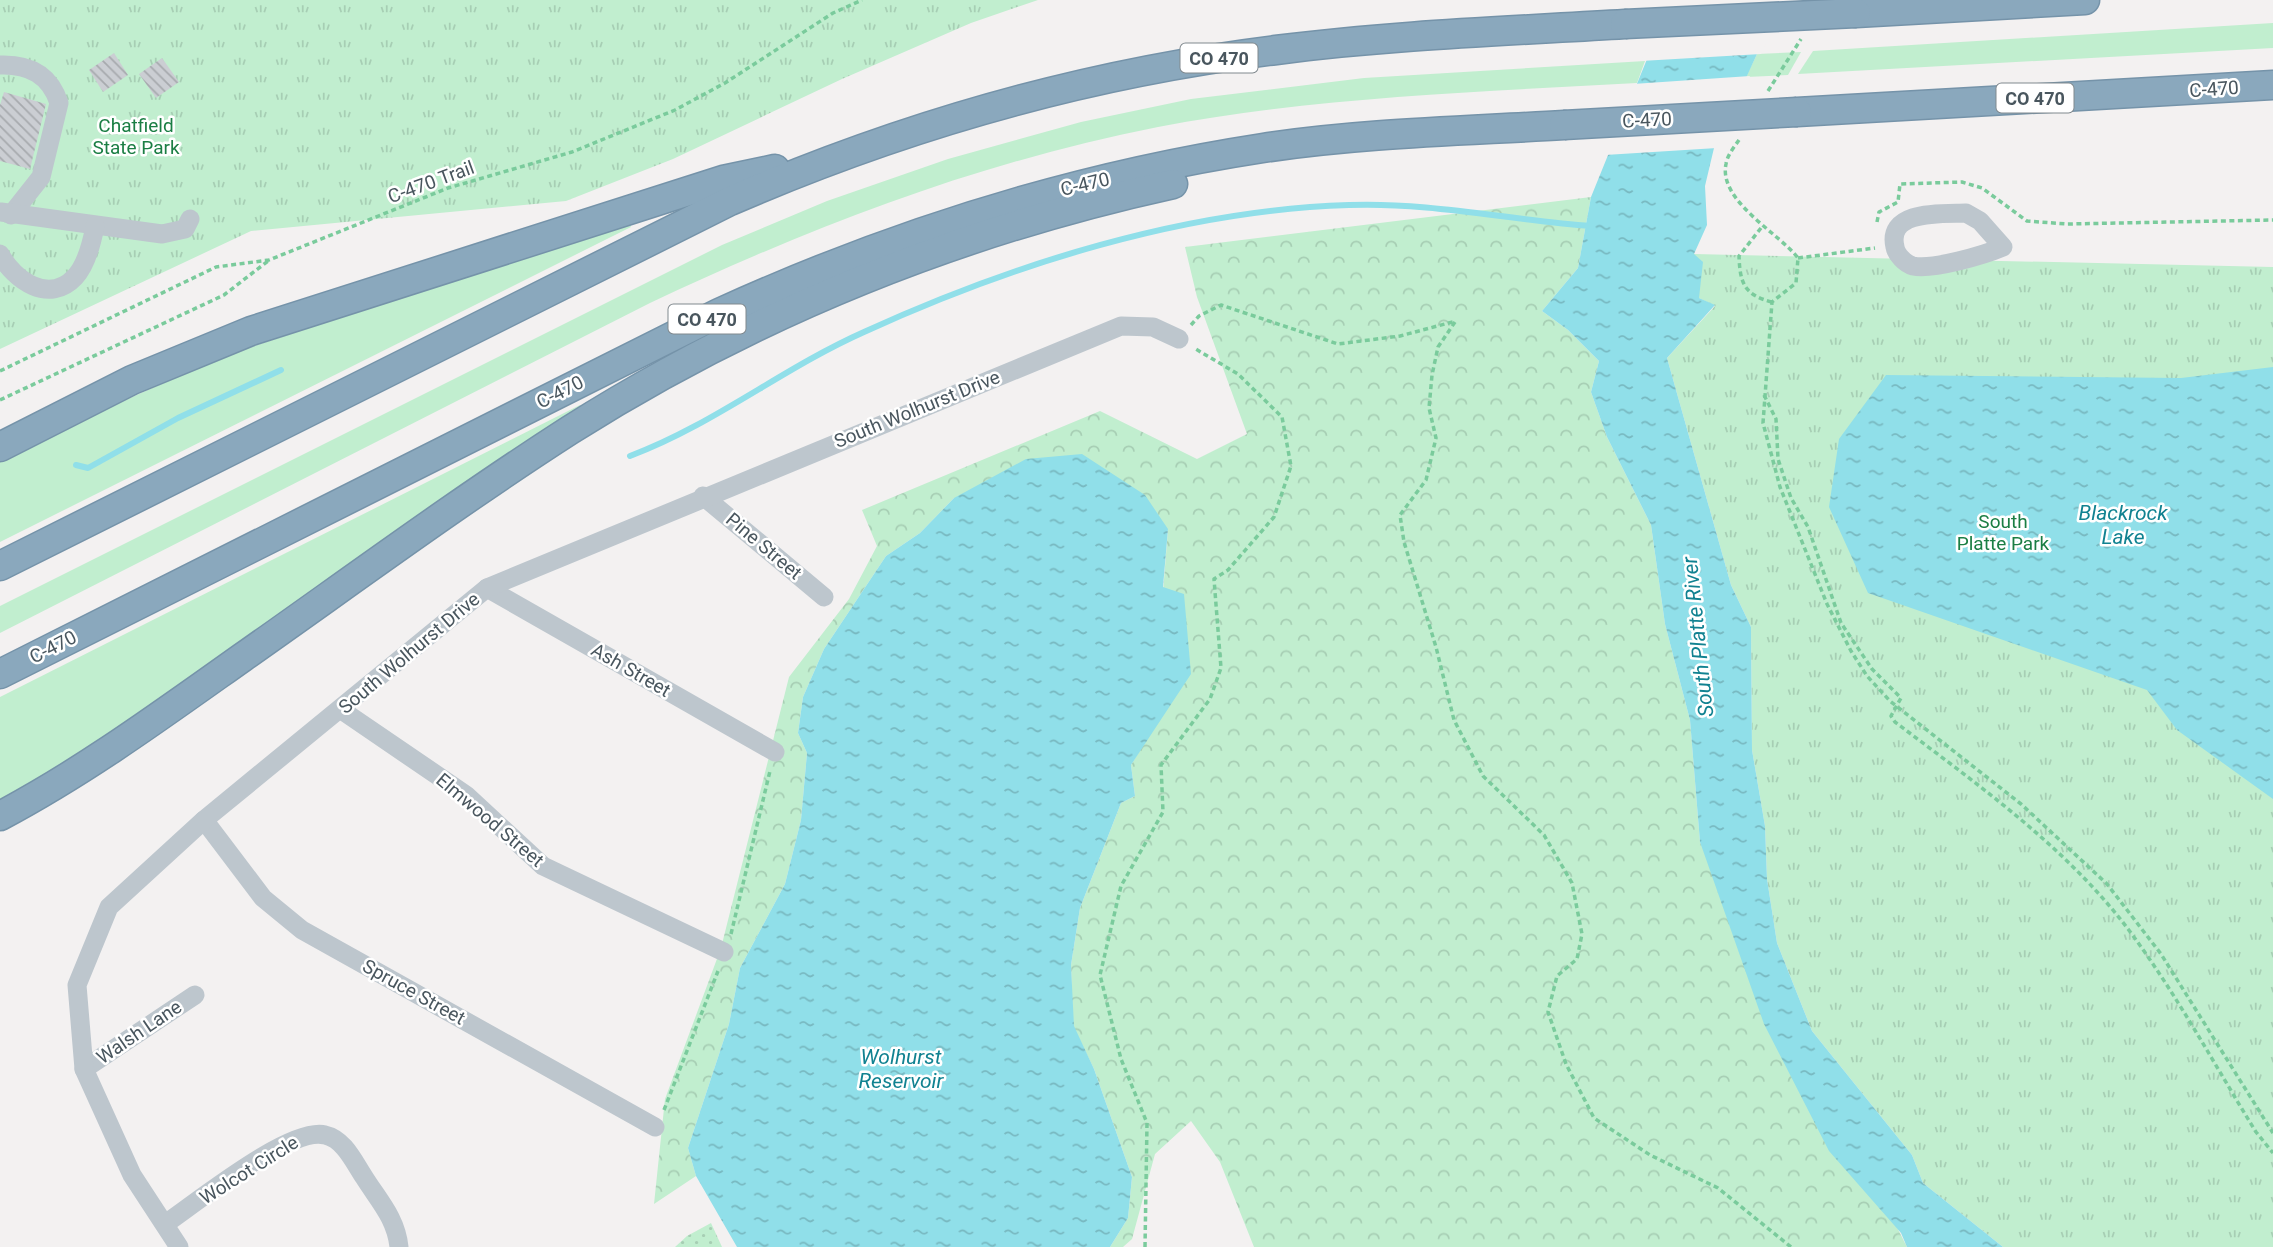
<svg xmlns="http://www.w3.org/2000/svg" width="2273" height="1247" font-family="Roboto,sans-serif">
	<defs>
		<pattern id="forest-crowns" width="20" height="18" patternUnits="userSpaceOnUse" patternTransform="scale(1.75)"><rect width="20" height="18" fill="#c1eecf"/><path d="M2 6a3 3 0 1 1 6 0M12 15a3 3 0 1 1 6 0" fill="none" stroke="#a7ceb4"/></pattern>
		<pattern id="park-tufts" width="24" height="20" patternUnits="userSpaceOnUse" patternTransform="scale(1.75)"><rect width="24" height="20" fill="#c1eecf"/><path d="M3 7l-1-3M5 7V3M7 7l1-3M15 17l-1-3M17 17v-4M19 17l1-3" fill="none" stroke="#a7ceb4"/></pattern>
		<pattern id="garden-dots" width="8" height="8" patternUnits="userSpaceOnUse" patternTransform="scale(1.75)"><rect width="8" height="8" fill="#c1eecf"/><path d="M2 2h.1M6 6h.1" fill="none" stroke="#a7ceb4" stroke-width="1.8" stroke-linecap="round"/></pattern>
		<pattern id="water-ripples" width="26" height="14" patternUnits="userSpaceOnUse" patternTransform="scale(1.75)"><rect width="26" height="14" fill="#90dfe9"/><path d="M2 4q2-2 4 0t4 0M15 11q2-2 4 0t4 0" fill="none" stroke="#78b8c0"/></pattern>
		<pattern id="building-back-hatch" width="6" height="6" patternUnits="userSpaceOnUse" patternTransform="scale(1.75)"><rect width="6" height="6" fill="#cbced3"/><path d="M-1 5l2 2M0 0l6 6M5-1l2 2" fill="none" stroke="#a7aaae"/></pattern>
	</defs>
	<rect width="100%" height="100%" fill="#f3f1f1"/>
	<g fill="#c1eecf">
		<path d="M2273,23V48L1798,74L1813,51Z"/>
		<path d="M1801,52L1788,75L1746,77L1757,54Z"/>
		<path d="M1645,61L1637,83C1477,92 1315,97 1158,127C980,162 813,226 650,303L0,633V606L722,245L827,201L948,159L1081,122L1191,99L1364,78Z"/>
		<path d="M629,222L631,227L0,542V456L224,356Z"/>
		<path d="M580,405L583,409L397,532L102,739L0,801V697Z"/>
	</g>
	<path fill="url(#forest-crowns)" d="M1591,197L1578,268L1542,311L1568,330L1599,361L1591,392L1607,437L1651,525L1665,624L1690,720L1700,842L1907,1247H1254L1220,1162L1191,1121L1155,1154L1132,1239L1123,1247H1110L1128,1218L1132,1177L1094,1069L1073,1026L1071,965L1080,908L1121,803L1135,796L1131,765L1152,730L1168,529L954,498L920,533L886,556L824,649L803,697L798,733L807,753L801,820L785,884L740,968L729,1024L688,1148L696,1176L654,1204L665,1099L721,948L789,677L849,599L877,546L862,510L1100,411L1197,459L1247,434L1197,297L1185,247Z"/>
	<g fill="url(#park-tufts)">
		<path d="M0,0H1038L971,23L842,79L673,159L566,201L251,231L0,349Z"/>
		<path d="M1694,254L2273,267V1247H2003L1923,1183L1912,1155L1812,1031L1777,943L1767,879L1765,826L1752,750L1751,627L1731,585L1667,358L1715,306L1699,298Z"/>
	</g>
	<path fill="url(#garden-dots)" d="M711,1223L722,1247H675L687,1236Z"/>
	<g fill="url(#water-ripples)">
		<path d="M1671,0L1757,54L1714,148L1705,186L1707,225L1694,254L1703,262L1699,298L1715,305L1667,358L1731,585L1751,627L1752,750L1765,826L1767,879L1777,943L1812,1031L1912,1155L1923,1183L2003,1247H1907L1901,1233L1829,1151L1764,1024L1700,842L1690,720L1665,624L1651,525L1607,437L1591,392L1599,361L1568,330L1542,311L1578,268L1591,197Z"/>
		<path d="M2273,367V799L2177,730L2147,690L1868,593L1829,507L1839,439L1886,375L2181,378Z"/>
		<path d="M1082,454L1145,495L1168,529L1163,587L1184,594L1191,674L1131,765L1135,796L1121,803L1080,908L1071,965L1074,1026L1094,1069L1132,1177L1128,1218L1110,1247H737L696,1176L688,1148L729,1024L740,968L785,884L801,820L807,753L798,733L803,697L824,649L886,556L920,533L954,498L1026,459Z"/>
	</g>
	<g fill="#f3f1f1">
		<path d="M1667,0H1789L1761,54L1641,61Z"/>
		<path d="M1750,76L1717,148L1605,155L1633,84Z"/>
	</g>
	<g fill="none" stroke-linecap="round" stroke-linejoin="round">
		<g stroke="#90dfe9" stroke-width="6">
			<path d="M630,456C713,425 783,368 864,332C1013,264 1184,210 1349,205C1430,202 1510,220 1591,226"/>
			<path d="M76,465L88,468L178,418L281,370"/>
		</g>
	</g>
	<g fill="url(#building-back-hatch)">
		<path d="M114,53L128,75L103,92L89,70Z"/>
		<path d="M162,58L179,82L156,98L139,74Z"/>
		<path d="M4,92L46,104L30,169L0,161V105Z"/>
	</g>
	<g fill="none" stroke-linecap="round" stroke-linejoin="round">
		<defs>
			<g id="highway">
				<path d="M1856,13L2085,0"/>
				<path d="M1797,112L2273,85"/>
				<path d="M0,447L132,380L251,331L723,180L775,169"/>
				<path d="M0,566L730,201C903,126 1089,73 1276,50C1392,35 1509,31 1625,24"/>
				<path d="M0,674L719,313C893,234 1074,177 1263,148C1363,133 1464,131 1564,125"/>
				<path d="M0,816C85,771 164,713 243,657C351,581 458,502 570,430C755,313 959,231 1173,184"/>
			</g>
		</defs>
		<use href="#highway" stroke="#7593a9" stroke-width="31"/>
		<g stroke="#7acb9c" stroke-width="3.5" stroke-dasharray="5 3.5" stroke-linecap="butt">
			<path d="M1768,91L1801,39"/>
			<path d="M1739,140C1734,147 1727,156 1726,164C1718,201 1780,234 1798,258L1796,283L1772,302L1763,423L1780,487L1827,604L1851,651L1867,676L1890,701L2021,804L2107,884L2161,954L2273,1133"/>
			<path d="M1877,222L1879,212L1898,202L1900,184L1962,182L1982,188L2027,221L2067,224L2273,220"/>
			<path d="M1761,228L1739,256C1740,283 1744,295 1772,302"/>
			<path d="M1798,258L1875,248"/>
			<path d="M1455,322L1438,347L1432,375L1429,408L1436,438L1426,480L1400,515L1404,542L1436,647L1454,720L1483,776L1544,835L1572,883L1582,934L1577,959L1557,976L1548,1012L1566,1064L1594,1118L1650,1155L1718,1188L1791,1247"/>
			<path d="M1191,325L1199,316L1221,305L1338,344L1400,336L1456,321"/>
			<path d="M0,371L216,267L269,260L448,188L572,152L675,110L725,83L833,13L862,0"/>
			<path d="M1764,395L1776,419L1778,459L1791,498L1808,527L1841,623L1872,669L1901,698L1891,716L1895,722C1977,784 2066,847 2128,929C2176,993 2214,1064 2256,1132L2273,1153"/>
			<path d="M0,400L224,295L268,261"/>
			<path d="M731,934L770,771"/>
			<path d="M664,1110L718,971"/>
			<path d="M1145,1247L1147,1123L1121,1059L1100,975L1121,886L1163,812L1161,765L1210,699L1221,668L1214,579L1228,570L1274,517L1291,466L1282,417L1238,374L1194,348"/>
		</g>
		<g stroke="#bdc6cd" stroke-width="19">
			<path d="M0,65C29,64 50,75 59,103L41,177L11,215"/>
			<path d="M1,212L162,234L185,229L190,219"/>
			<path d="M1966,213L1980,221L2003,247C1984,255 1933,270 1913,266C1905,264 1896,254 1895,247C1886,209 1944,214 1966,213Z"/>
			<path d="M0,254C14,280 49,305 75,277C87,264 92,242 95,226"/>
			<path d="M703,496L824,597"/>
			<path d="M487,588L775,752"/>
			<path d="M340,709L466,795L543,866L724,952"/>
			<path d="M204,820L263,898L302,930L655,1127"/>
			<path d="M84,1069L195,995"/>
			<path d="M165,1224C196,1203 291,1126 325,1135C344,1139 354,1162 364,1177C379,1201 396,1218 399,1247"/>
			<path d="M179,1247L132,1175L84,1069L77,985L109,907L204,820L487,588L1121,326L1153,327L1179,339"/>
		</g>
		<use href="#highway" stroke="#8aa8bd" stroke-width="28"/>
		<defs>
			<g id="highway-bridge">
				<path d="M1625,24L1856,13"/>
				<path d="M1564,125L1797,112"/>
			</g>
		</defs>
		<use href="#highway-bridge" stroke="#7593a9" stroke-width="31" stroke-linecap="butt"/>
		<use href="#highway-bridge" stroke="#8aa8bd" stroke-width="28"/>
	</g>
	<g text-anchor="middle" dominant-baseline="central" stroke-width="5" stroke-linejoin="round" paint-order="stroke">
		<g fill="#fff" stroke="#80898e" stroke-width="2">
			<rect x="1180.5" y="43.5" width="77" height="29" rx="5"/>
			<rect x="1996.5" y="83.5" width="77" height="29" rx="5"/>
			<rect x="668.5" y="304.5" width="77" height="29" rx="5"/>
		</g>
		<g font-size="18" font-weight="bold" fill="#49565e">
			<text x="1219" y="58">CO 470</text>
			<text x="2035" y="98">CO 470</text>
			<text x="707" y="319">CO 470</text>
		</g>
		<g font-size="19" fill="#49565e" stroke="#fff">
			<text transform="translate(2214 89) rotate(-4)">C-470</text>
			<text transform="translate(1647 120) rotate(-3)">C-470</text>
			<text transform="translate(431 182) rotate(-20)">C-470 Trail</text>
			<text transform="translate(1085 184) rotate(-13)">C-470</text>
			<text transform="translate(560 392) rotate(-27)">C-470</text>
			<text transform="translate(917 409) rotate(-22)">South Wolhurst Drive</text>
			<text transform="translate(764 546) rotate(40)">Pine Street</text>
			<text transform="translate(53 647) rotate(-27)">C-470</text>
			<text transform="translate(409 653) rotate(-40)">South Wolhurst Drive</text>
			<text transform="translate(631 670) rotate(30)">Ash Street</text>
			<text transform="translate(490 820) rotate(40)">Elmwood Street</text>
			<text transform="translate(414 992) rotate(29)">Spruce Street</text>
			<text transform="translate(139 1032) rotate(-34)">Walsh Lane</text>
			<text transform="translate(249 1170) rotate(-32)">Wolcot Circle</text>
		</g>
		<g font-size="19" fill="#1b7e44" stroke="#fff">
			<text x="136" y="125">Chatfield<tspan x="136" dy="22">State Park</tspan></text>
			<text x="2003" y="521">South<tspan x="2003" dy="22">Platte Park</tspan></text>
		</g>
		<g font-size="21" font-style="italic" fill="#118291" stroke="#fff">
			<text x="2123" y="513">Blackrock<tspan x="2123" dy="24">Lake</tspan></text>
			<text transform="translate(1698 637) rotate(-96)">South Platte River</text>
			<text x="901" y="1057">Wolhurst<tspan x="901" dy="24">Reservoir</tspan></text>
		</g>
	</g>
</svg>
